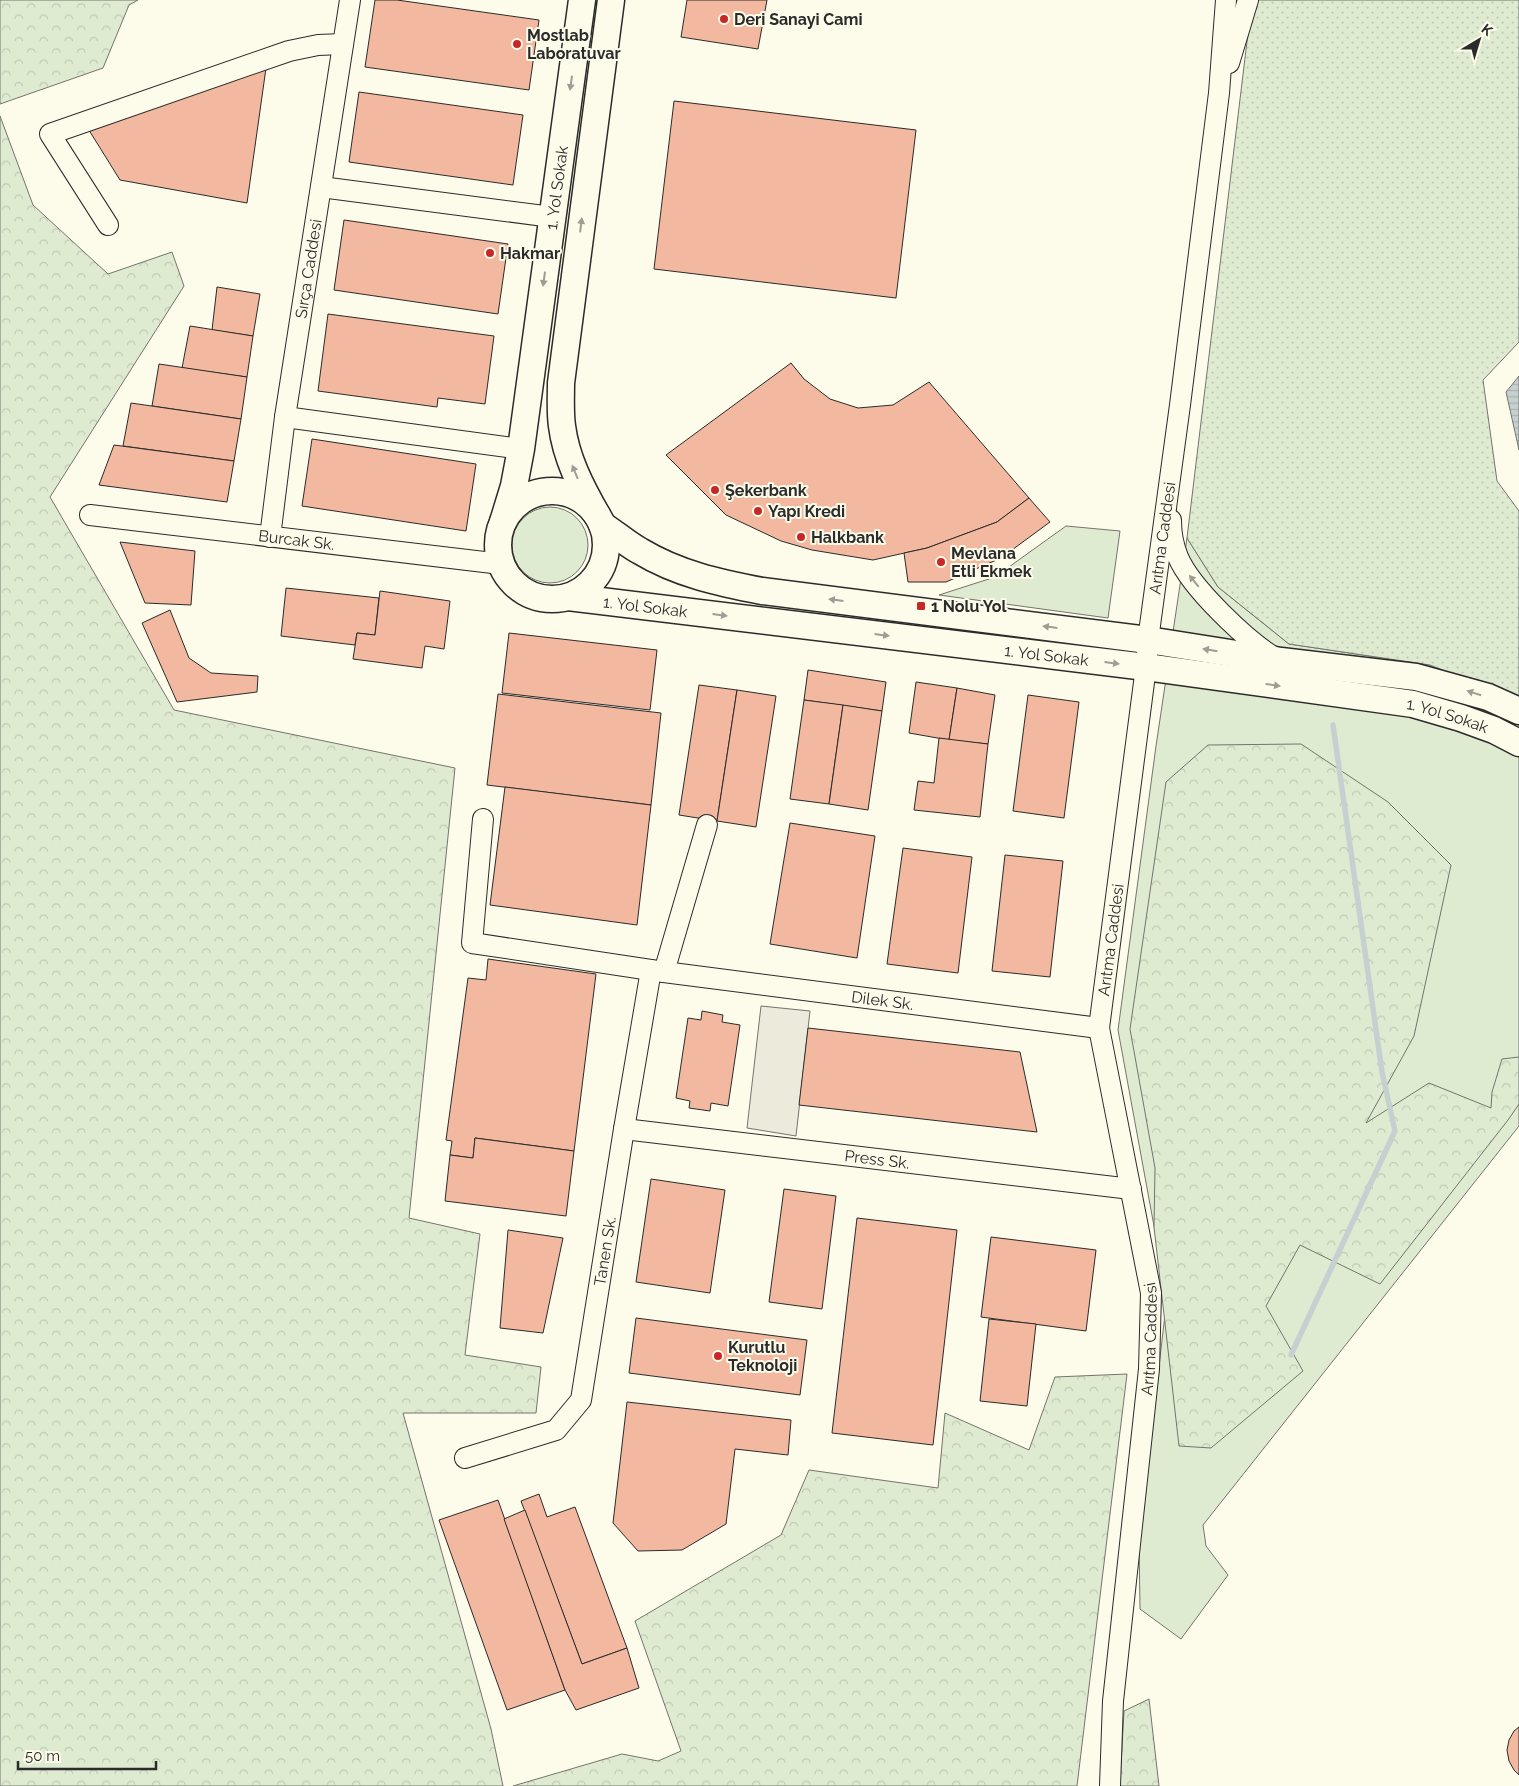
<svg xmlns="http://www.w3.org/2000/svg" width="1519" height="1786" font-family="Raleway,sans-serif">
	<defs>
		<pattern id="forest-crowns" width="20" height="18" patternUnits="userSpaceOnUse" patternTransform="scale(1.25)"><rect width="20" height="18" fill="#deebd1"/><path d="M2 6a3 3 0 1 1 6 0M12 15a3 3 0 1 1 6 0" fill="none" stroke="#bfcab4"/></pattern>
		<pattern id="park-dots" width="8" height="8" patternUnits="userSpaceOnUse" patternTransform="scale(1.25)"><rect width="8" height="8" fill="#deebd1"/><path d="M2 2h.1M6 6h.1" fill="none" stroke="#bfcab4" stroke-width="1.8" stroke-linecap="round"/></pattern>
		<pattern id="water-rules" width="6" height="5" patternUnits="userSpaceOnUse" patternTransform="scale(1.25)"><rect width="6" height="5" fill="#c7d0d0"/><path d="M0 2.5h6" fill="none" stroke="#abb3b3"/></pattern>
	</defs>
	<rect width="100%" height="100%" fill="#fdfbea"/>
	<g fill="#deebd1" stroke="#74746e">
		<circle cx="550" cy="545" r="38"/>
		<path d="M1066,526L1120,531L1108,618L939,595L995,577Z"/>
		<path d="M1187,538L1218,587L1289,644L1430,665L1519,701V1126L1203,1525L1206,1546L1228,1575L1181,1639L1140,1609L1139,1540L1167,1297L1118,1030L1156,746Z"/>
	</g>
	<g fill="url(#forest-crowns)" stroke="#74746e">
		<path d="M0,0H138L129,5L103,68L0,104Z"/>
		<path d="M0,116L33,205L108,274L172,252L184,286L50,497L174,710L455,768L409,1218L480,1234L465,1355L541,1367L536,1413H403L491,1729L503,1786H0Z"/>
		<path d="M1301,744L1388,802L1451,865L1414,1036L1366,1123L1429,1083L1491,1108L1492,1092L1502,1059L1519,1057V1104L1508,1120L1380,1284L1300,1245L1266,1306L1303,1371L1211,1448L1179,1446L1154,1227L1155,1168L1130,1029L1166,782L1208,745Z"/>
		<path d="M1127,1374L1077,1786H513L622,1754L658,1761L681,1751L635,1621L781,1535L809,1470L938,1488L945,1413L1029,1450L1055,1377Z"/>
		<path d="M1149,1699L1159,1786H1120L1124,1711Z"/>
	</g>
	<path fill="url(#park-dots)" stroke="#74746e" d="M1252,0H1519V342L1483,380L1497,481L1519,511V701L1430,665L1289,644L1218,587L1187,538Z"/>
	<path fill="#eceadb" stroke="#74746e" d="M761,1006L810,1011L796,1136L747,1128Z"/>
	<path fill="url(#water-rules)" stroke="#74746e" d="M1519,376V450L1506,392Z"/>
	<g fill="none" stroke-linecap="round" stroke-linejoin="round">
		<path stroke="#c7d0d0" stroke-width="5.5" d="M1291,1355L1395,1131L1382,1072L1333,725"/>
	</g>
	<g fill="#f2b8a0" stroke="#2b2b2b">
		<path d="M375,0H397L539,20L529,90L365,67Z"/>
		<path d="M687,0H767L758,49L681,37Z"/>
		<path d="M267,61L247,203L120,180L87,127Z"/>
		<path d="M359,92L523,115L513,185L349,162Z"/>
		<path d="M674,101L916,130L896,298L654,269Z"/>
		<path d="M344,220L508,244L498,314L334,290Z"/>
		<path d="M217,287L260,294L253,336L212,330Z"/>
		<path d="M328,314L494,336L485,404L438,398L437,407L318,391Z"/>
		<path d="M190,326L253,336L247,377L182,368Z"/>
		<path d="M791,363L804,379L830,399L858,408L893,405L929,382L1029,498L997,522L927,548L873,560L812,550L781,541L726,515L666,455Z"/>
		<path d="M159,364L247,377L241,419L152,406Z"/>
		<path d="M131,403L241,419L234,461L123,446Z"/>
		<path d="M312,439L476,464L466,531L302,506Z"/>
		<path d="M114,445L234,461L227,502L99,485Z"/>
		<path d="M1029,498L1050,522L1001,558L946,582H908L904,553L927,548L997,522Z"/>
		<path d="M120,542L195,551L191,605L145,603Z"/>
		<path d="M286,588L379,598L375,635L357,633L355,645L281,636Z"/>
		<path d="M380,591L450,601L444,649L425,646L422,668L353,659L357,633L375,635Z"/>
		<path d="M170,610L189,658L211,673L258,676L257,692L177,702L142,623Z"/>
		<path d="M509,633L657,650L650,710L502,693Z"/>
		<path d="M808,670L886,682L882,711L804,700Z"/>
		<path d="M916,682L957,688L949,740L909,733Z"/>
		<path d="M699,685L737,690L717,821L679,815Z"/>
		<path d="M957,688L995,695L988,744L949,740Z"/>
		<path d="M737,690L776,696L756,827L717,821Z"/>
		<path d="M498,694L661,713L651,805L487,785Z"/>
		<path d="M1028,695L1079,702L1064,818L1013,811Z"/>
		<path d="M804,700L843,705L829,804L790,799Z"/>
		<path d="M843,705L882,711L868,810L829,804Z"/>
		<path d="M939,738L988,744L980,817L914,810L918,781L934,783Z"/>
		<path d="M505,787L651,805L637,925L490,905Z"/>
		<path d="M790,823L875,836L857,958L770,944Z"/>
		<path d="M903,848L972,857L958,973L887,964Z"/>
		<path d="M1005,855L1063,861L1050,977L992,971Z"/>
		<path d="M488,959L596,974L574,1151L475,1138L473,1158L450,1155L452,1141L446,1140L468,978L486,980Z"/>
		<path d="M702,1011L723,1015L722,1022L740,1025L728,1106L711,1103L710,1111L689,1108L690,1101L676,1098L688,1018L701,1020Z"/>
		<path d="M808,1028L1020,1052L1037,1132L799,1105Z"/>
		<path d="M475,1138L574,1151L566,1216L445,1201L450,1155L473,1158Z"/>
		<path d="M651,1179L725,1190L710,1293L636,1282Z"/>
		<path d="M784,1189L836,1196L822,1309L769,1302Z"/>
		<path d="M857,1218L957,1230L933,1445L832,1433Z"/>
		<path d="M508,1230L563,1238L543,1333L500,1328Z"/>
		<path d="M991,1237L1096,1250L1086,1331L981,1317Z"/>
		<path d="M636,1318L807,1340L800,1395L629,1373Z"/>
		<path d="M989,1319L1036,1324L1027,1406L980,1401Z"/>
		<path d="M627,1402L791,1420L788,1455L735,1449L726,1524L682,1550L638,1551L613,1523Z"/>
		<path d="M539,1494L547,1517L575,1507L627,1648L582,1664L521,1501Z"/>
		<path d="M498,1500L565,1690L507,1710L439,1520Z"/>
		<path d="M525,1510L582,1664L627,1648L639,1688L576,1710L565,1690L504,1519Z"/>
		<path d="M1519,1727V1775L1514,1770L1509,1761L1507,1750L1509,1740L1514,1731Z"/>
	</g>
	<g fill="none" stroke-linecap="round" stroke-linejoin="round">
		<defs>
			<g id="minor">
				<path d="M1229,63L1248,0"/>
				<path d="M321,187L552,217"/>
				<path d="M108,225L50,134L289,51L318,45L343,44"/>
				<path d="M285,417L521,449"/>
				<path id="s1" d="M90,515L501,564"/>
				<path d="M1171,520C1171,533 1173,545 1178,557C1191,588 1248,642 1277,659"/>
				<path id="s2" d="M270,537L285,417L350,0"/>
				<path id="s3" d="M483,819L472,943L664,972L1099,1028"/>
				<path d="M664,972L707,825"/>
				<path id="s4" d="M624,1129L1131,1189"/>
				<path id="s5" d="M465,1458L556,1430L581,1400L624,1129L651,970"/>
				<path id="s6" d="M1110,1786L1113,1701L1149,1369L1151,1293L1099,1028L1146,667L1148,640L1180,405L1219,93L1226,0"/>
			</g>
			<g id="major">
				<circle cx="552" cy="545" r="54"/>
				<path d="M597,515C581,487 566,458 562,426C560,412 561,397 561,383L611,0"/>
				<path id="s7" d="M503,522L514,486L521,449L582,0"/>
				<path d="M602,525C615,533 627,544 640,551C678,574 720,583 762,591L1148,640L1281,661L1416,677L1488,697L1519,711"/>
				<path id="s8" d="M568,597L1146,667L1413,704L1461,718L1494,730L1519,743"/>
			</g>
		</defs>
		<use href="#minor" stroke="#2b2b2b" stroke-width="22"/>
		<use href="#major" stroke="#2b2b2b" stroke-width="29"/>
		<use href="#minor" stroke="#fdfbea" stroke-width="20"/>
		<use href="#major" stroke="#fdfbea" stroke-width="26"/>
	</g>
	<defs><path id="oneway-solid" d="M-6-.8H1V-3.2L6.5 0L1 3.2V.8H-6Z" transform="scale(1.25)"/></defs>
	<g fill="#9e9d94">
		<use href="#oneway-solid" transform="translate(571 83) rotate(98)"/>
		<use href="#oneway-solid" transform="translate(581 225) rotate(-83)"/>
		<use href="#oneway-solid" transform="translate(544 279) rotate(98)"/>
		<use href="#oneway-solid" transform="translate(575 472) rotate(-112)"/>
		<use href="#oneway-solid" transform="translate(1194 581) rotate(-129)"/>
		<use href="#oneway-solid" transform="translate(836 600) rotate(-173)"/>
		<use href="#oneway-solid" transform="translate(720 615) rotate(7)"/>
		<use href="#oneway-solid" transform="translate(1050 627) rotate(-173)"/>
		<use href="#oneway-solid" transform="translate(882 635) rotate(7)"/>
		<use href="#oneway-solid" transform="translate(1210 650) rotate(-171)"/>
		<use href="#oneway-solid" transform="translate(1112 663) rotate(7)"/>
		<use href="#oneway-solid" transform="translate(1273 685) rotate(8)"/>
		<use href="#oneway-solid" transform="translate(1474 693) rotate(-163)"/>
	</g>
	<g fill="#c62828" stroke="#fdfbea" stroke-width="2">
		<circle cx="724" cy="19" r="5"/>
		<circle cx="517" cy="44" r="5"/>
		<circle cx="490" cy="253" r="5"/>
		<circle cx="715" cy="490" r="5"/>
		<circle cx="758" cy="511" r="5"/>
		<circle cx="801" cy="537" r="5"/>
		<circle cx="941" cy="562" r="5"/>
		<rect x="916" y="601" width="10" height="10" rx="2.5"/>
		<circle cx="718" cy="1356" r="5"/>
	</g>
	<g text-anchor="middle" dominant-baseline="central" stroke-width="4" stroke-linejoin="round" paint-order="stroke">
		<g font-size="16" font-weight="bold" fill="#2b2b2b" stroke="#fdfbea" text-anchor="start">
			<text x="734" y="19">Deri Sanayi Cami</text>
			<text x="527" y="35">Mostlab<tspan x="527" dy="18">Laboratuvar</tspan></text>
			<text x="500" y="253">Hakmar</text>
			<text x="725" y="490">Şekerbank</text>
			<text x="768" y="511">Yapı Kredi</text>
			<text x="811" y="537">Halkbank</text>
			<text x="951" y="553">Mevlana<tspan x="951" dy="18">Etli Ekmek</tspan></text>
			<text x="931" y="606">1 Nolu Yol</text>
			<text x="728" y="1347">Kurutlu<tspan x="728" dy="18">Teknoloji</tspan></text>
		</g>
		<g font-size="16" fill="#2b2b2b" stroke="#fdfbea">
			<text stroke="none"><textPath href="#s7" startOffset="339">1. Yol Sokak</textPath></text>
			<text stroke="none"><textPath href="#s2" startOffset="271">Sırça Caddesi</textPath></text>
			<text stroke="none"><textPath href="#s6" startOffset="1259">Arıtma Caddesi</textPath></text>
			<text stroke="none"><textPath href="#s1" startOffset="208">Burcak Sk.</textPath></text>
			<text stroke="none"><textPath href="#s8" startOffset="78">1. Yol Sokak</textPath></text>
			<text stroke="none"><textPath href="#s8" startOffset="482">1. Yol Sokak</textPath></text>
			<text stroke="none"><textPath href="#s8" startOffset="888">1. Yol Sokak</textPath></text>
			<text stroke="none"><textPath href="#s6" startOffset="854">Arıtma Caddesi</textPath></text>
			<text stroke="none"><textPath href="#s3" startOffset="539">Dilek Sk.</textPath></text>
			<text stroke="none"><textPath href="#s4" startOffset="255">Press Sk.</textPath></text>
			<text stroke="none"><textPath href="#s5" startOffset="285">Tanen Sk.</textPath></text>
			<text stroke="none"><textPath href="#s6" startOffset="449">Arıtma Caddesi</textPath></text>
		</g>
	</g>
	<g transform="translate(1479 40) rotate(38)" stroke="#fdfbea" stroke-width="4" paint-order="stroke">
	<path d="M0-4L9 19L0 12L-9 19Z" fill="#2b2b2b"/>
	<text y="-8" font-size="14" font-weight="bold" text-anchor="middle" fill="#2b2b2b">K</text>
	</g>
	<path d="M18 1761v8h138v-8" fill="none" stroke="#2b2b2b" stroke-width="2.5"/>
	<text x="25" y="1761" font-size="15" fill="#2b2b2b" stroke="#fdfbea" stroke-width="4" paint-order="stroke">50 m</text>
</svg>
